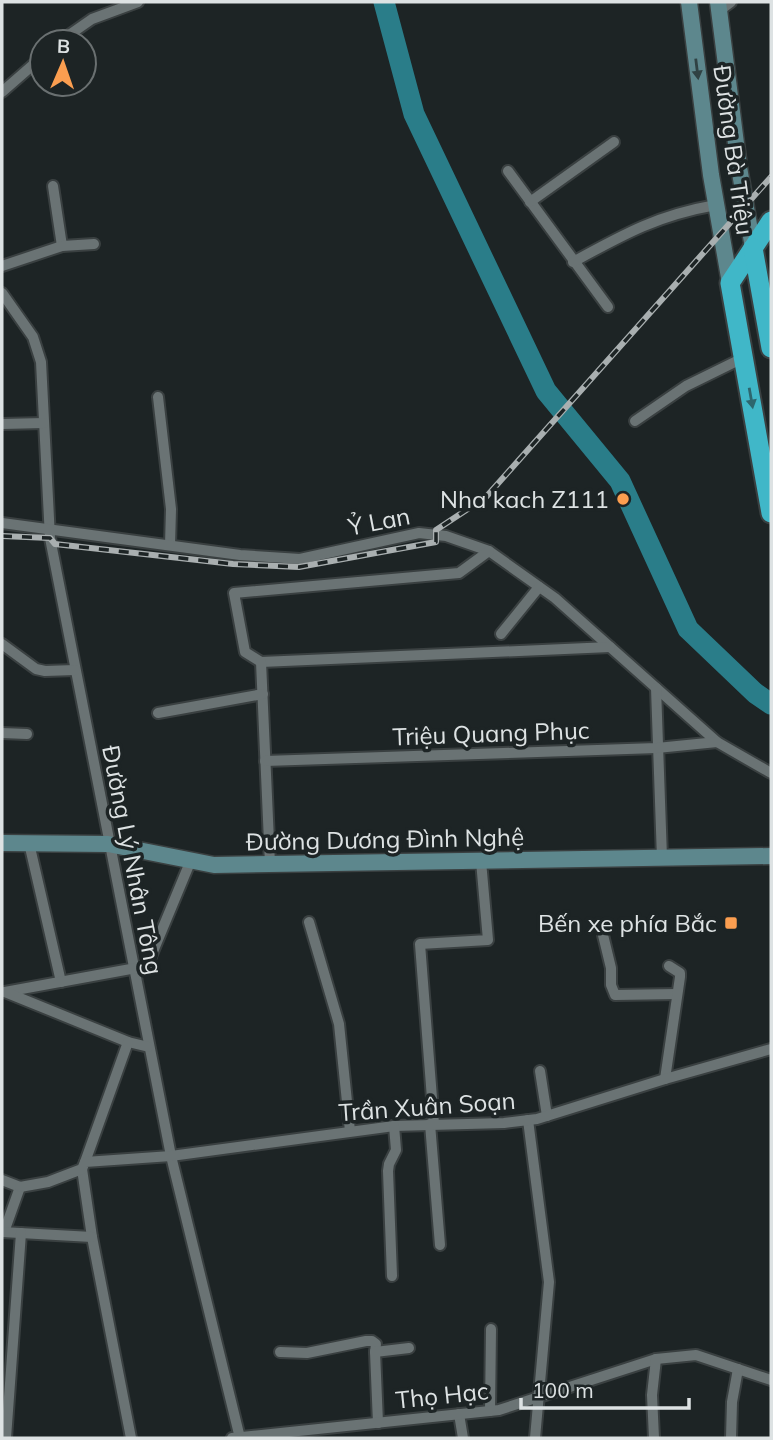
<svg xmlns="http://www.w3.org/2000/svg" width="773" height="1440" font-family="Mulish,sans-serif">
	<rect width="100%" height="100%" fill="#1d2425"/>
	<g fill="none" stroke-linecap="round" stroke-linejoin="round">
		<path stroke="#2a7d89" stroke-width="21" d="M384,2L414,114L546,391L620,481L688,629L755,693L771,704"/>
		<defs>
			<g id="street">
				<path d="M719,11L731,2"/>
				<path d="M59,42L92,19L138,2"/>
				<path d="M2,92L42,57"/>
				<path d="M508,171L608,307"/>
				<path d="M53,186L62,246"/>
				<path d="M530,202L614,142"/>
				<path d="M573,262C624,234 658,215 716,205"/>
				<path d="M2,266L62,246L94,244"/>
				<path d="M2,293L33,337L41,362L50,538L171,1156L240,1438"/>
				<path d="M158,397L171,509L170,545"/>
				<path d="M635,421L686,386L745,357"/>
				<path d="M2,424L44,423"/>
				<path d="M2,523L240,555L300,559L419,533L446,536L489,551L555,598L717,742L771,773"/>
				<path d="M489,551L459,573L234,593L245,652L261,662L610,647"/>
				<path d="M501,634L539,587"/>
				<path d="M2,644L36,669L45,671L75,670"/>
				<path d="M261,662L270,864"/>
				<path d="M656,688L662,858"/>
				<path d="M158,713L263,694"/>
				<path d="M2,733L27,734"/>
				<path d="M265,761L657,748L717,742"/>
				<path d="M29,843L61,982"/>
				<path d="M309,922L339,1024L350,1131"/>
				<path d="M603,935L611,968V985L615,995L677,994"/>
				<path d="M5,992L147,966L191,860"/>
				<path d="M5,992L128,1042L149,1047"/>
				<path d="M540,1071L547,1116"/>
				<path d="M665,1079L680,977V973L669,966"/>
				<path d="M528,1120L549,1282L535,1438"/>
				<path d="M430,1124L440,1245"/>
				<path d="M434,1124L420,944L488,940L481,861"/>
				<path d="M85,1162L128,1042"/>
				<path d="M82,1169L92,1237L131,1438"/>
				<path d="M2,1180L20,1187L4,1232"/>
				<path d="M20,1187L48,1182L82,1169L85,1162L171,1156L394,1126L504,1123L537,1119L665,1079L771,1049"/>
				<path d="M2,1232L92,1237"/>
				<path d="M392,1276L388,1171L389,1164L396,1150L394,1126"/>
				<path d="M280,1352L307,1353L366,1341H372L376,1344L375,1352"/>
				<path d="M490,1411L491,1329"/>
				<path d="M459,1414L463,1438"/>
				<path d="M378,1423L375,1352L409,1348"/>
				<path d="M6,1438L21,1233"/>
				<path d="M232,1438L499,1410L656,1359L696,1355L771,1380"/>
				<path d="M654,1438L652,1395L656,1359"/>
				<path d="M731,1438L732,1402L738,1369"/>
			</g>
			<g id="secondary">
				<path d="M689,2L711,175L730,283"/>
				<path d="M718,2L739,167L753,248"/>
				<path d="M2,843L108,844L214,865L771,856"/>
			</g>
			<g id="highway">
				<path d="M771,221L730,283L771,513"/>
				<path d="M753,248L771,348"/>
			</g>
		</defs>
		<use href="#street" stroke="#3a4041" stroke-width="14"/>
		<use href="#secondary" stroke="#3a4041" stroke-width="19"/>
		<use href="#highway" stroke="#3a4041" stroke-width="23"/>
		<use href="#street" stroke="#6a7374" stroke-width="10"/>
		<use href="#secondary" stroke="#5d878d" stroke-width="16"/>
		<use href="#highway" stroke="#40b7c8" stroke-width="19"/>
		<defs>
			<path id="rail" d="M2,536L50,538L55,544L233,564L299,567L436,542V530L486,497L771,177"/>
		</defs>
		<use href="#rail" stroke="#a9afb0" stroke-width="6"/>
		<use href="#rail" stroke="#1d2425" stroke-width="3.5" stroke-dasharray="10" stroke-linecap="butt"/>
	</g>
	<defs><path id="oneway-solid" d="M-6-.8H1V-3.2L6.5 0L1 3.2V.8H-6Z" transform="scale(1.75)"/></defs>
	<use fill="#304244" href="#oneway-solid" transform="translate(697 69) rotate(83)"/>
	<use fill="#2d666e" href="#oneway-solid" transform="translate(751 398) rotate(80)"/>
	<g fill="#fb9e50" stroke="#1d2425" stroke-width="2.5">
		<circle cx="623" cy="499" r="7"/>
		<rect x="724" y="916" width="14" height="14" rx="3.5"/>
	</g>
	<g text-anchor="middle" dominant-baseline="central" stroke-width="7" stroke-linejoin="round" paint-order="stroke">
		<g font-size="24" fill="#dde2e3" stroke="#1d2425">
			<text transform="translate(734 150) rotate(82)">Đường Bà Triệu</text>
			<text transform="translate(379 521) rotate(-11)">Ỷ Lan</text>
			<text transform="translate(491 733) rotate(-2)">Triệu Quang Phục</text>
			<text transform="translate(385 839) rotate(-1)">Đường Dương Đình Nghệ</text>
			<text transform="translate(133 860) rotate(79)">Đường Lý Nhân Tông</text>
			<text transform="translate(427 1106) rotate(-4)">Trần Xuân Soạn</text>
			<text transform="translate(442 1395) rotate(-6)">Thọ Hạc</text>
		</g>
		<g font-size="24" fill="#dde2e3" stroke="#1d2425" text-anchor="end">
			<text x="609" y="499">Nha kach Z111</text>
			<text x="717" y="923">Bến xe phía Bắc</text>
		</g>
	</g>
	<rect width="773" height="1440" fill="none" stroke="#dde2e3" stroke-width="7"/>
	<g transform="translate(63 63) rotate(2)"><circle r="33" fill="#1d2425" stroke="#6a7071" stroke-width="2"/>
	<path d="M0-5L12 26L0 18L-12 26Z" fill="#fb9e50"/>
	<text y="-10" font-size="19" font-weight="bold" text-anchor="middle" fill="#dde2e3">B</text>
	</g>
	<path d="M521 1398v10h168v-10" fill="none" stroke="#dde2e3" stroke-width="3.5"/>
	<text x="532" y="1398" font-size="21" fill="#dde2e3" stroke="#1d2425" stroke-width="5" paint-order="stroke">100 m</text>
</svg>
